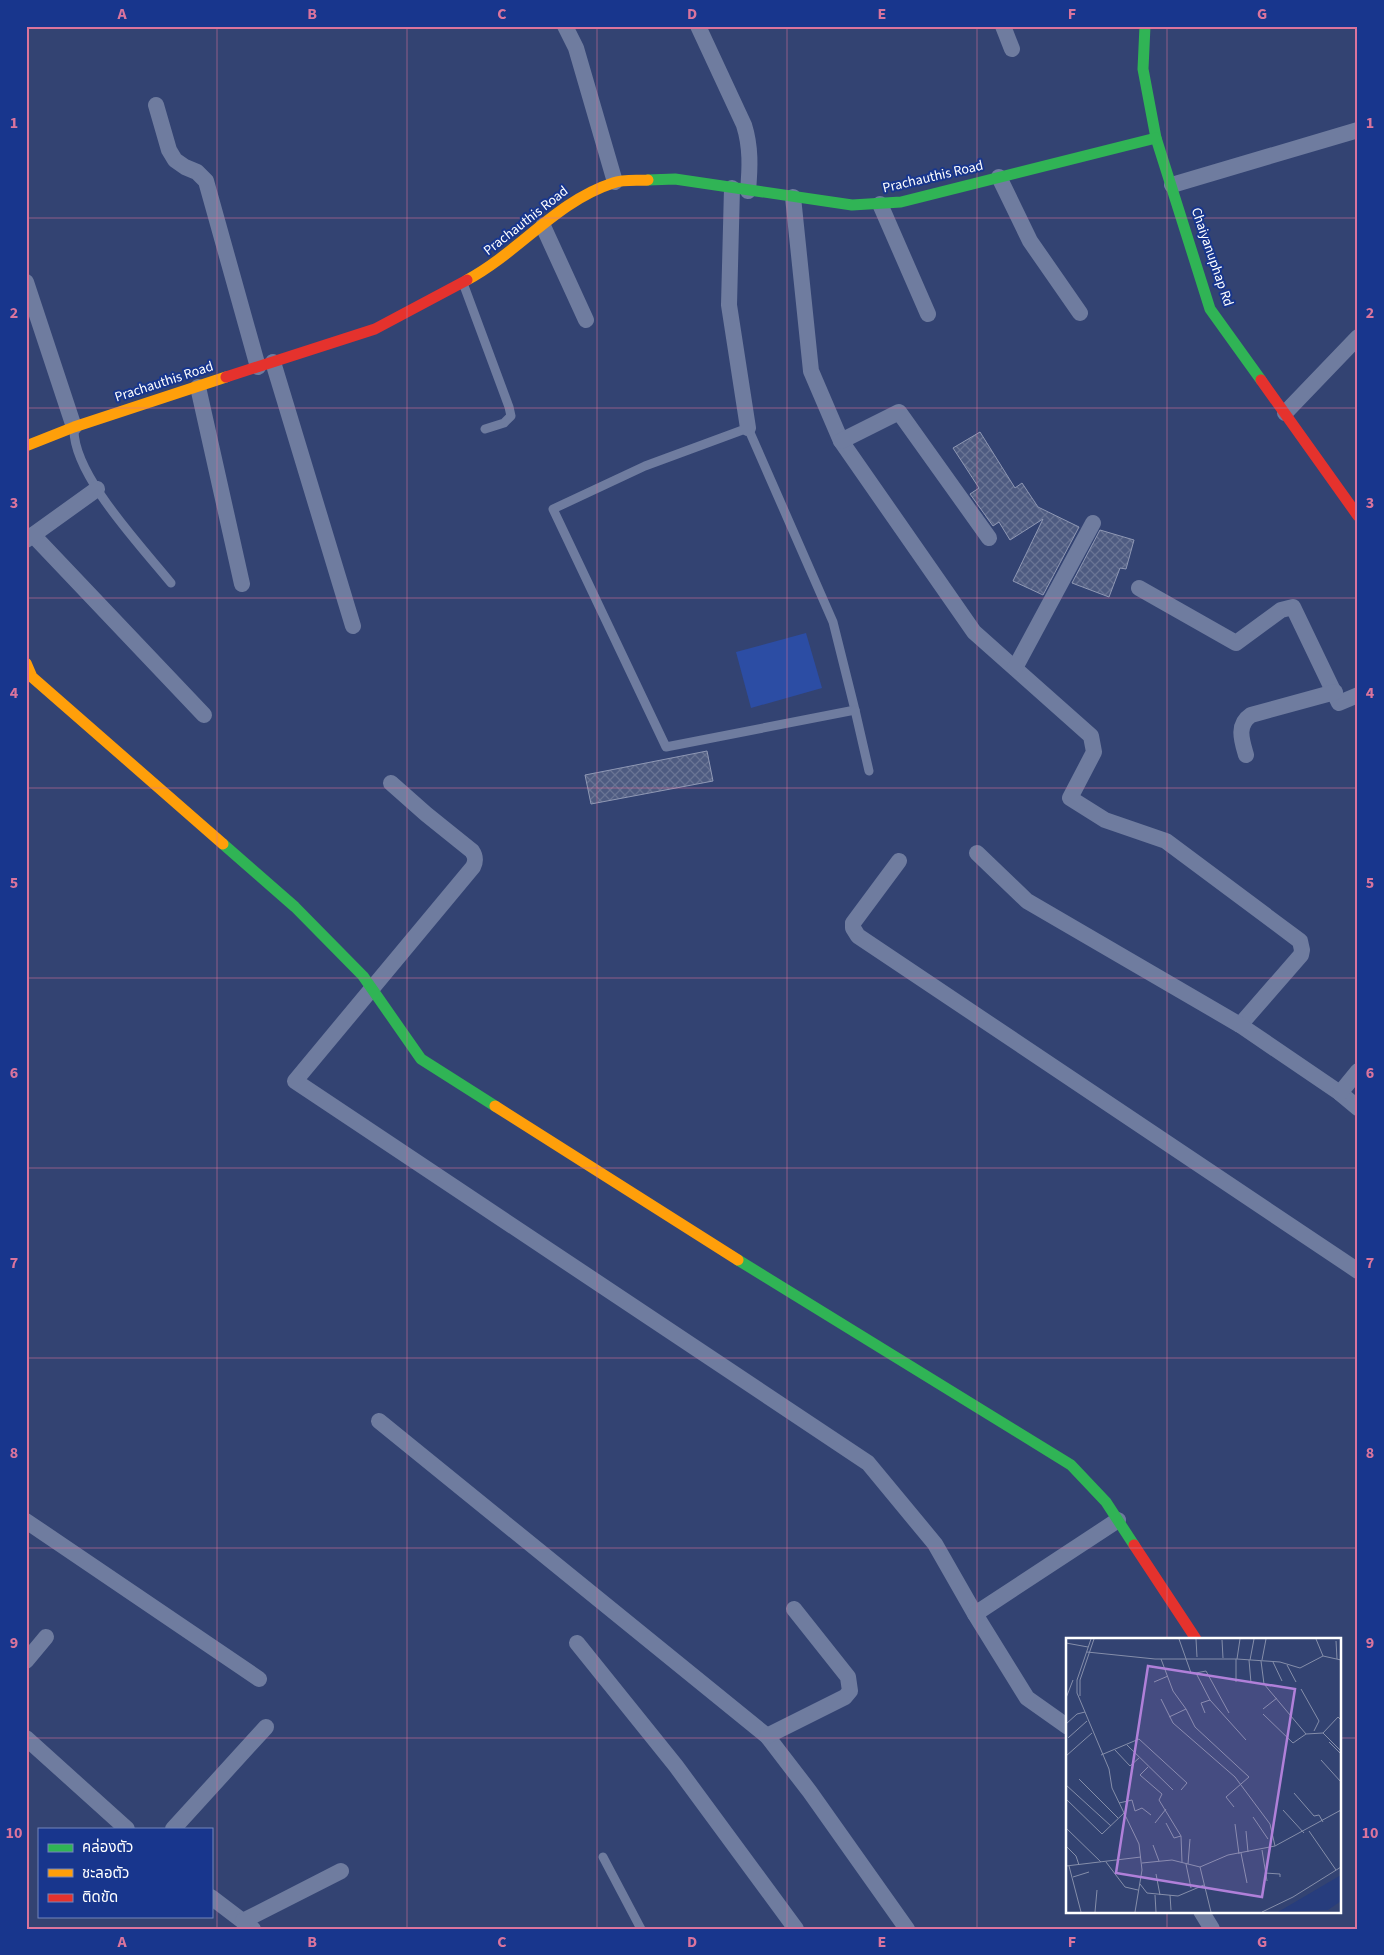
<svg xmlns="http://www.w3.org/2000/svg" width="1384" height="1955" font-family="'Source Sans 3','Noto Sans Thai',sans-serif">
	<defs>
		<pattern id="building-cross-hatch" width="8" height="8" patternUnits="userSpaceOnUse" patternTransform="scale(1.25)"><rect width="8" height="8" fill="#4e5b81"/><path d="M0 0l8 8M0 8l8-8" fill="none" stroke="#697494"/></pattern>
	</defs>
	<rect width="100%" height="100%" fill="#334372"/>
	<path fill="#2c4da4" d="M806,633L822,688L751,708L736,652Z"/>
	<g fill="url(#building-cross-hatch)" stroke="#8f98b4">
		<path d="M980,432L1015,488L1022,483L1038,507L1079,527L1043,595L1013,581L1043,519L1010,540L999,522L993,526L970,494L979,488L953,448Z"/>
		<path d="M1100,530L1134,540L1126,569L1120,568L1109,597L1072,583Z"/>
		<path d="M707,751L713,781L591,804L585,775Z"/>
	</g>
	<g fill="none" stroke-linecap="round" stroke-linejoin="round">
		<g stroke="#6f7c9f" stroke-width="9">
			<path d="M463,283L509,407L511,416L504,423L485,429"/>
			<path d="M748,428L833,622L855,710L666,747L553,509L645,466Z"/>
			<path d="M74,429C73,475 142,547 171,583"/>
			<path d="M855,710L869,771"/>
			<path d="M603,1857L641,1929"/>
		</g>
		<g stroke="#6f7c9f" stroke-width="16">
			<path d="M565,26L576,48L615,182"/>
			<path d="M698,26L744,125C751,147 750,168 748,191"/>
			<path d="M1003,26L1012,49"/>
			<path d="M156,105L169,150L175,160L185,167L197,172L206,181L258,367"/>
			<path d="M999,177L1030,241L1080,313"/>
			<path d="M1172,185L1358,130"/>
			<path d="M732,188L729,305L748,428"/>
			<path d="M793,197L811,371L841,441L974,632L1091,736L1094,752L1070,798L1105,820L1166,841L1300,941L1302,950L1301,955L1240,1025"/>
			<path d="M880,204L928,314"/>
			<path d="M543,226L586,320"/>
			<path d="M26,282L74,427"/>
			<path d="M273,362L353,626"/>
			<path d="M198,387L242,584"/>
			<path d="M1285,413L1358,337"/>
			<path d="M841,441L899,412L989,538"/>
			<path d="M33,535L204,715"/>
			<path d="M26,540L97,489"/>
			<path d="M1139,588L1236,643L1281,610L1293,607L1339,703L1358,695"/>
			<path d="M1015,668L1093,523"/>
			<path d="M1246,755C1242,741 1236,725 1251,715L1335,692"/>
			<path d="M391,783L426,814L472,851C476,857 476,861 473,867L295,1081L868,1463L935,1544L975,1614"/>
			<path d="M977,853L1027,901L1240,1025L1340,1093L1358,1108"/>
			<path d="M899,861L853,923V928L858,936L1358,1271"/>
			<path d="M1340,1093L1358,1071"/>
			<path d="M379,1421L767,1736L810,1792L907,1929"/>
			<path d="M26,1521L259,1679"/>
			<path d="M577,1643L676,1766L796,1929"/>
			<path d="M26,1661L46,1637"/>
			<path d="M1068,1727L1027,1698L975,1614L1118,1520"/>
			<path d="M767,1736L845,1697L850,1691L848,1677L794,1609"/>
			<path d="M26,1738L127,1829"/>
			<path d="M173,1829L266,1727"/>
			<path d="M211,1897L253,1929"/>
			<path d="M1201,1911L1212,1929"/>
			<path d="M243,1921L341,1871"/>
		</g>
		<g stroke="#30b455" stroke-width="11">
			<path d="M1145,26L1143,69L1156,138L1210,309L1261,380"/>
			<path d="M648,180L675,179L852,205L901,202L1156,138"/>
			<path d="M223,844L295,907L363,976L421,1059L495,1106"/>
			<path d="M738,1260L1071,1465L1106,1502L1134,1545"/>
		</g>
		<g stroke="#ff9f0a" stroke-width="11">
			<path d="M467,280C519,252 557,201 613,183C624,179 637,181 648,180"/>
			<path d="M26,446L74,427L226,377"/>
			<path d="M26,663L32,677L223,844"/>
			<path d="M495,1106L738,1260"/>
		</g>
		<g stroke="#e5322d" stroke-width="11">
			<path d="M226,377L375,329L467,280"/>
			<path d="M1261,380L1358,516"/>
			<path d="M1134,1545L1196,1639"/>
		</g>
	</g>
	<path fill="none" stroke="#da749d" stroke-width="1" stroke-opacity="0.55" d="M217,26V1929M407,26V1929M597,26V1929M787,26V1929M977,26V1929M1167,26V1639M26,218H1358M26,408H1358M26,598H1358M26,788H1358M26,978H1358M26,1168H1358M26,1358H1358M26,1548H1358M26,1738H1068M1340,1738H1358M1167,1911V1929"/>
	<g text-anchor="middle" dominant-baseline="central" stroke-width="4" stroke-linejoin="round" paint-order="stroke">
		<g font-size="14" fill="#fff" stroke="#18368d">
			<text transform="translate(933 177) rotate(-13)">Prachauthis Road</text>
			<text transform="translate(526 221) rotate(-38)">Prachauthis Road</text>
			<text transform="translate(1212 257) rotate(71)">Chaiyanuphap Rd</text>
			<text transform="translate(164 382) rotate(-18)">Prachauthis Road</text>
		</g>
	</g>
	<g transform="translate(1066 1638)">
		<rect width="275" height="275" fill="#334372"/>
		<path d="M275,237V263L262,272L212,274Z" fill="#273d7d"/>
		<path fill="none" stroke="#858eaa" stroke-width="1" d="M25,1L11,42V55L43,131L46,150L73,206L76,232L69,274M113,1L125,35H130L144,62L180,102M130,1L131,19M250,1L257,18M156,2L157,20M270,3L271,21M0,5L22,9M21,14L89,21H171L214,24L234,30L257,18L275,22M95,21L107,53L120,71L103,79M171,21L174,1M183,22L185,45M184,22L188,1M196,22L200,1M195,23L198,46L240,96L257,95L275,113M207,24L216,43M221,27L230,44M130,35L140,33L163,75M88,44L102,38M170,44V21M235,51L253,83L248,93M14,58V42L28,1M0,60L7,42M95,61L107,85L169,139L204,186L209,208M120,71L129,89L183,139L160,159L168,169M197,71L211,60M139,75L135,65L144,62M197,76L227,105L240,96M0,86L11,76L19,74M257,95L272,79L275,82M2,100L21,83M263,104L275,116M61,107L107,152M49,112L64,128L73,120M35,117L73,101L121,145L115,152M0,118L26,95M255,122L275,144M82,129L74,137L96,156L93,162L115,198L116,224M13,141L52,180M0,147L45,188M228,155L248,178L253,177L257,184M0,161L36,196L58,175M53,165L66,162L69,173L76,170L85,177M217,172L238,195M187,179L202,201M89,185L100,171M100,185L108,200L115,198M169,186L173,216M0,190L35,224M180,193L182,214M243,193L270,232M87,207L93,223M0,208L10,218L13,227M196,212L201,243M175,215L181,245M40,224L59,249L72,252M76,225L106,222L134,229L162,217L209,208L275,172M120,226L125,250M122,226L124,201M0,228L75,219M3,228L15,274M134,229L145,274M199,235L214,236V239M90,236L94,257M7,239L23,234M74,246L81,255L112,258L138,247M89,257L90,274M104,257L105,272M29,274L31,252M196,274L227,259L275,229"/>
		<path fill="#b080d9" fill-opacity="0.15" stroke="#b080d9" stroke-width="2.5" d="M82,28L229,51L196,259L50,235Z"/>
		<rect width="275" height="275" fill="none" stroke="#fff" stroke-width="2.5"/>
	</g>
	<rect width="1384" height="1955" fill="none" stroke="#18368d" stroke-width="55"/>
	<rect x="38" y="1828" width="175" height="90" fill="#18368d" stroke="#7486bb"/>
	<rect x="48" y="1844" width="25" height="8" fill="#30b455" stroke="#7486bb"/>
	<text x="82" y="1852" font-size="15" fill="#ffffff">คล่องตัว</text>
	<rect x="48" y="1869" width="25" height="8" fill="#ff9f0a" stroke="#7486bb"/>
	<text x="82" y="1878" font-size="15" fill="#ffffff">ชะลอตัว</text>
	<rect x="48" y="1894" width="25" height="8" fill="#e5322d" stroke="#7486bb"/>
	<text x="82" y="1902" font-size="15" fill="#ffffff">ติดขัด</text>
	<rect x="28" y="28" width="1328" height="1900" fill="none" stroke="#da749d" stroke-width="2"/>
	<g font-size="16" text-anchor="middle" font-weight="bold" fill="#da749d">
		<text x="122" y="19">A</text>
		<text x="312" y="19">B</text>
		<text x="502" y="19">C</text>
		<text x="692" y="19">D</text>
		<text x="882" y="19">E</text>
		<text x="1072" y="19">F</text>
		<text x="1262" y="19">G</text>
		<text x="14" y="128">1</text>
		<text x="1370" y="128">1</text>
		<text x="14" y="318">2</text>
		<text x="1370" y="318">2</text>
		<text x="14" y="508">3</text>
		<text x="1370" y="508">3</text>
		<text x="14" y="698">4</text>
		<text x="1370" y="698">4</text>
		<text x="14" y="888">5</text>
		<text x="1370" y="888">5</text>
		<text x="14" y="1078">6</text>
		<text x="1370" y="1078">6</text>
		<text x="14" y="1268">7</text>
		<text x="1370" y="1268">7</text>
		<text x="14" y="1458">8</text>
		<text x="1370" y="1458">8</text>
		<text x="14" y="1648">9</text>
		<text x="1370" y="1648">9</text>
		<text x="14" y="1838">10</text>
		<text x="1370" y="1838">10</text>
		<text x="122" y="1947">A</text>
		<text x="312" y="1947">B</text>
		<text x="502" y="1947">C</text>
		<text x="692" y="1947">D</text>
		<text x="882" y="1947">E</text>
		<text x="1072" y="1947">F</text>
		<text x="1262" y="1947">G</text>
	</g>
</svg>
